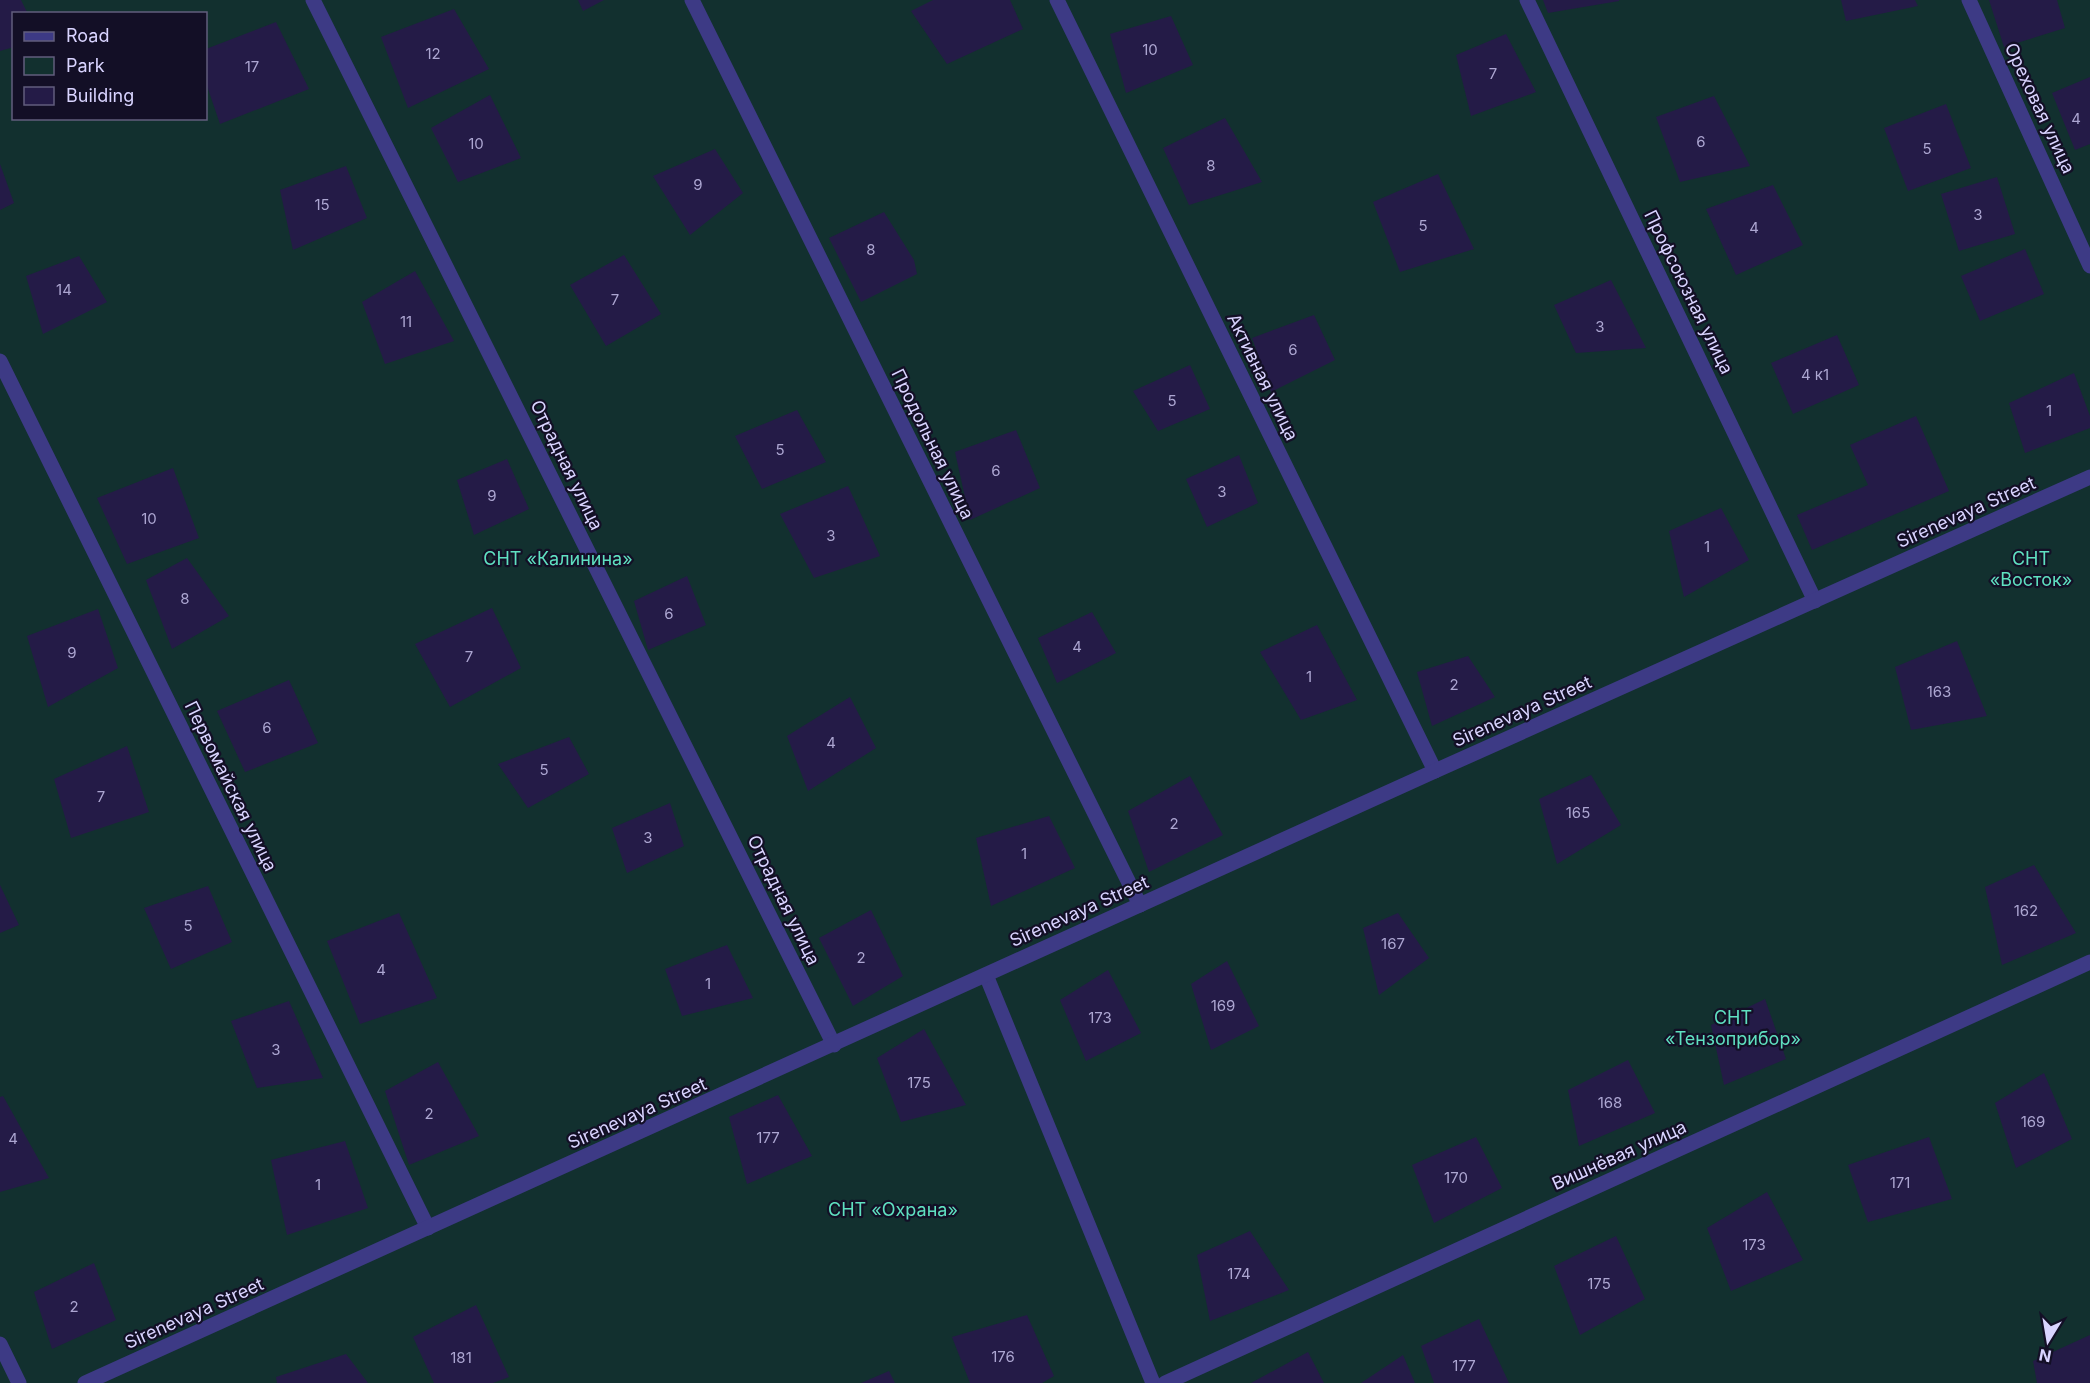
<svg xmlns="http://www.w3.org/2000/svg" width="2090" height="1383" font-family="Inter,sans-serif">
	<rect width="100%" height="100%" fill="#130f26"/>
	<path fill="#12302f" fill-rule="evenodd" d="M0,0H2090V1383H0ZM14,14H206V118H14Z"/>
	<g fill="#241b47">
		<path d="M0,0H21L28,14H14V47L0,51Z"/>
		<path d="M578,0H604L583,11Z"/>
		<path d="M933,0H1010L1023,29L947,64L911,11Z"/>
		<path d="M1543,0H1619V1L1548,13Z"/>
		<path d="M1841,0H1915L1918,6L1846,21Z"/>
		<path d="M1989,0H2057L2065,28L2004,47Z"/>
		<path d="M454,9L489,69L408,108L381,37Z"/>
		<path d="M1171,16L1193,65L1126,93L1110,34Z"/>
		<path d="M276,22L309,89L220,124L206,83V49Z"/>
		<path d="M1506,34L1536,92L1471,116L1456,55Z"/>
		<path d="M2090,77V144L2075,150L2052,93Z"/>
		<path d="M490,95L521,158L458,182L431,128Z"/>
		<path d="M1714,96L1750,166L1680,182L1656,117Z"/>
		<path d="M1946,104L1971,168L1908,191L1884,128Z"/>
		<path d="M1225,118L1262,182L1189,205L1163,148Z"/>
		<path d="M715,149L743,193L690,235L653,176Z"/>
		<path d="M0,164L14,203L0,210Z"/>
		<path d="M346,166L367,218L293,250L280,190Z"/>
		<path d="M1438,174L1474,249L1400,272L1373,202Z"/>
		<path d="M1997,177L2015,234L1959,251L1941,194Z"/>
		<path d="M1773,185L1803,245L1736,275L1706,209Z"/>
		<path d="M884,212L914,260L917,274L861,302L829,238Z"/>
		<path d="M2025,249L2044,294L1980,321L1961,276Z"/>
		<path d="M624,255L661,314L606,346L570,285Z"/>
		<path d="M79,256L107,302L43,334L26,276Z"/>
		<path d="M415,271L454,341L385,364L362,302Z"/>
		<path d="M1611,280L1646,348L1576,353L1554,305Z"/>
		<path d="M1314,315L1335,360L1271,392L1252,338Z"/>
		<path d="M1837,335L1859,385L1793,414L1771,363Z"/>
		<path d="M1190,365L1210,409L1158,431L1133,391Z"/>
		<path d="M2074,373L2090,416V428L2025,453L2009,403Z"/>
		<path d="M797,410L826,462L762,489L735,436Z"/>
		<path d="M1916,416L1949,491L1812,550L1797,515L1868,485L1850,445Z"/>
		<path d="M1016,430L1040,488L970,520L955,452Z"/>
		<path d="M1239,455L1258,503L1207,527L1186,479Z"/>
		<path d="M507,459L529,509L474,535L457,480Z"/>
		<path d="M173,468L199,538L127,564L97,498Z"/>
		<path d="M848,486L880,556L814,578L780,514Z"/>
		<path d="M1721,508L1749,560L1684,597L1669,531Z"/>
		<path d="M187,558L229,616L172,649L146,580Z"/>
		<path d="M687,576L706,625L648,650L634,601Z"/>
		<path d="M492,608L521,668L450,707L415,644Z"/>
		<path d="M98,609L118,668L48,707L27,636Z"/>
		<path d="M1092,612L1116,653L1057,683L1038,638Z"/>
		<path d="M1317,625L1357,700L1301,720L1260,652Z"/>
		<path d="M1957,641L1987,716L1911,730L1895,667Z"/>
		<path d="M1468,656L1495,697L1432,726L1417,672Z"/>
		<path d="M289,680L318,743L245,772L217,711Z"/>
		<path d="M850,697L876,748L808,791L787,736Z"/>
		<path d="M569,737L589,774L528,808L498,764Z"/>
		<path d="M127,746L149,812L71,838L54,779Z"/>
		<path d="M1591,775L1621,825L1557,864L1539,799Z"/>
		<path d="M1190,776L1223,835L1149,872L1128,811Z"/>
		<path d="M670,803L684,846L627,873L612,828Z"/>
		<path d="M1049,816L1075,868L991,906L976,838Z"/>
		<path d="M2034,865L2076,933L2002,965L1985,887Z"/>
		<path d="M0,885L19,925L0,933Z"/>
		<path d="M208,886L232,942L171,969L144,908Z"/>
		<path d="M871,910L903,976L853,1006L819,938Z"/>
		<path d="M399,913L437,998L360,1024L327,941Z"/>
		<path d="M1398,913L1429,958L1379,995L1363,928Z"/>
		<path d="M727,945L753,998L682,1016L665,969Z"/>
		<path d="M1227,961L1259,1026L1211,1050L1191,984Z"/>
		<path d="M1108,970L1141,1033L1086,1061L1060,1000Z"/>
		<path d="M1765,999L1786,1059L1724,1085L1711,1025Z"/>
		<path d="M289,1001L323,1078L257,1088L231,1021Z"/>
		<path d="M924,1029L966,1105L901,1122L877,1058Z"/>
		<path d="M1628,1060L1655,1113L1579,1146L1568,1090Z"/>
		<path d="M438,1062L479,1136L409,1165L385,1091Z"/>
		<path d="M2044,1073L2072,1139L2016,1168L1995,1103Z"/>
		<path d="M778,1095L812,1156L747,1184L729,1117Z"/>
		<path d="M3,1096L49,1178L0,1192V1097Z"/>
		<path d="M1476,1137L1502,1188L1434,1223L1412,1165Z"/>
		<path d="M1929,1137L1952,1199L1868,1222L1848,1165Z"/>
		<path d="M345,1141L368,1208L287,1235L271,1160Z"/>
		<path d="M1767,1192L1803,1260L1731,1291L1707,1228Z"/>
		<path d="M1250,1231L1289,1290L1210,1321L1197,1255Z"/>
		<path d="M1616,1236L1645,1299L1580,1335L1554,1266Z"/>
		<path d="M94,1263L116,1320L52,1349L34,1292Z"/>
		<path d="M476,1305L509,1377L493,1383H434L413,1337Z"/>
		<path d="M1027,1315L1054,1376L1042,1383H970L952,1337Z"/>
		<path d="M1479,1319L1509,1383H1434L1421,1346Z"/>
		<path d="M2090,1335V1383H2037L2033,1361Z"/>
		<path d="M1308,1352L1324,1383H1251Z"/>
		<path d="M346,1354L368,1383H277L276,1377Z"/>
		<path d="M1403,1355L1415,1383H1361Z"/>
		<path d="M889,1371L895,1383H861Z"/>
	</g>
	<g fill="none" stroke-linecap="round" stroke-linejoin="round">
		<g stroke="#3d3a85" stroke-width="15">
			<path d="M313,0L834,1045"/>
			<path d="M692,0L1140,905"/>
			<path d="M1057,0L1435,771"/>
			<path d="M1527,0L1815,601"/>
			<path d="M1969,0L2090,266"/>
			<path d="M0,361L428,1228"/>
			<path d="M986,975L1153,1383"/>
			<path d="M0,1344L19,1383"/>
			<path d="M85,1383L1435,771L2090,477"/>
			<path d="M1165,1383L2090,962"/>
		</g>
	</g>
	<g text-anchor="middle" dominant-baseline="central" stroke-width="4.5" stroke-linejoin="round" paint-order="stroke">
		<g font-size="15" fill="#aca6d1">
			<text x="1150" y="49">10</text>
			<text x="433" y="53">12</text>
			<text x="252" y="66">17</text>
			<text x="1493" y="73">7</text>
			<text x="2076" y="118">4</text>
			<text x="1701" y="141">6</text>
			<text x="476" y="143">10</text>
			<text x="1927" y="148">5</text>
			<text x="1211" y="165">8</text>
			<text x="698" y="184">9</text>
			<text x="322" y="204">15</text>
			<text x="1978" y="214">3</text>
			<text x="1423" y="225">5</text>
			<text x="1754" y="227">4</text>
			<text x="871" y="249">8</text>
			<text x="64" y="289">14</text>
			<text x="615" y="299">7</text>
			<text x="406" y="321">11</text>
			<text x="1600" y="326">3</text>
			<text x="1293" y="349">6</text>
			<text x="1815" y="374">4 к1</text>
			<text x="1172" y="400">5</text>
			<text x="2049" y="410">1</text>
			<text x="780" y="449">5</text>
			<text x="996" y="470">6</text>
			<text x="1222" y="491">3</text>
			<text x="492" y="495">9</text>
			<text x="149" y="518">10</text>
			<text x="831" y="535">3</text>
			<text x="1707" y="546">1</text>
			<text x="185" y="598">8</text>
			<text x="669" y="613">6</text>
			<text x="1077" y="646">4</text>
			<text x="72" y="652">9</text>
			<text x="469" y="656">7</text>
			<text x="1309" y="676">1</text>
			<text x="1454" y="684">2</text>
			<text x="1939" y="691">163</text>
			<text x="267" y="727">6</text>
			<text x="831" y="742">4</text>
			<text x="544" y="769">5</text>
			<text x="101" y="796">7</text>
			<text x="1578" y="812">165</text>
			<text x="1174" y="823">2</text>
			<text x="648" y="837">3</text>
			<text x="1024" y="853">1</text>
			<text x="2026" y="910">162</text>
			<text x="188" y="925">5</text>
			<text x="1393" y="943">167</text>
			<text x="861" y="957">2</text>
			<text x="381" y="969">4</text>
			<text x="708" y="983">1</text>
			<text x="1223" y="1005">169</text>
			<text x="1100" y="1017">173</text>
			<text x="276" y="1049">3</text>
			<text x="919" y="1082">175</text>
			<text x="1610" y="1102">168</text>
			<text x="429" y="1113">2</text>
			<text x="2033" y="1121">169</text>
			<text x="768" y="1137">177</text>
			<text x="13" y="1138">4</text>
			<text x="1456" y="1177">170</text>
			<text x="1900" y="1182">171</text>
			<text x="318" y="1184">1</text>
			<text x="1754" y="1244">173</text>
			<text x="1239" y="1273">174</text>
			<text x="1599" y="1283">175</text>
			<text x="74" y="1306">2</text>
			<text x="1003" y="1356">176</text>
			<text x="461" y="1357">181</text>
			<text x="1464" y="1365">177</text>
		</g>
		<g font-size="18" fill="#d9d4ff" stroke="#130f26">
			<text transform="translate(2040 108) rotate(65)">Ореховая улица</text>
			<text transform="translate(1689 292) rotate(64)">Профсоюзная улица</text>
			<text transform="translate(1263 377) rotate(64)">Активная улица</text>
			<text transform="translate(933 444) rotate(64)">Продольная улица</text>
			<text transform="translate(567 465) rotate(64)">Отрадная улица</text>
			<text transform="translate(1966 512) rotate(-24)">Sirenevaya Street</text>
			<text transform="translate(1522 711) rotate(-24)">Sirenevaya Street</text>
			<text transform="translate(231 786) rotate(64)">Первомайская улица</text>
			<text transform="translate(784 900) rotate(64)">Отрадная улица</text>
			<text transform="translate(1079 911) rotate(-24)">Sirenevaya Street</text>
			<text transform="translate(637 1113) rotate(-24)">Sirenevaya Street</text>
			<text transform="translate(1619 1155) rotate(-24)">Вишнёвая улица</text>
			<text transform="translate(194 1313) rotate(-24)">Sirenevaya Street</text>
		</g>
		<g font-size="18" fill="#5fe0c0" stroke="#130f26">
			<text x="558" y="558">СНТ «Калинина»</text>
			<text x="2031" y="558">СНТ<tspan x="2031" dy="21">«Восток»</tspan></text>
			<text x="1733" y="1017">СНТ<tspan x="1733" dy="21">«Тензоприбор»</tspan></text>
			<text x="893" y="1209">СНТ «Охрана»</text>
		</g>
	</g>
	<rect x="12" y="12" width="195" height="108" fill="#130f26" stroke="#625e7d" stroke-width="1.5"/>
	<rect x="24" y="32" width="30" height="9" fill="#3d3a85" stroke="#625e7d" stroke-width="1.5"/>
	<text x="66" y="42" font-size="18" fill="#d9d4ff">Road</text>
	<rect x="24" y="57" width="30" height="18" fill="#12302f" stroke="#625e7d" stroke-width="1.5"/>
	<text x="66" y="72" font-size="18" fill="#d9d4ff">Park</text>
	<rect x="24" y="87" width="30" height="18" fill="#241b47" stroke="#625e7d" stroke-width="1.5"/>
	<text x="66" y="102" font-size="18" fill="#d9d4ff">Building</text>
	<g transform="translate(2048 1341) rotate(191)" stroke="#130f26" stroke-width="4.5" paint-order="stroke">
	<path d="M0-4.5L10 22L0 15L-10 22Z" fill="#d9d4ff"/>
	<text y="-9" font-size="16" font-weight="bold" text-anchor="middle" fill="#d9d4ff">N</text>
	</g>
</svg>
